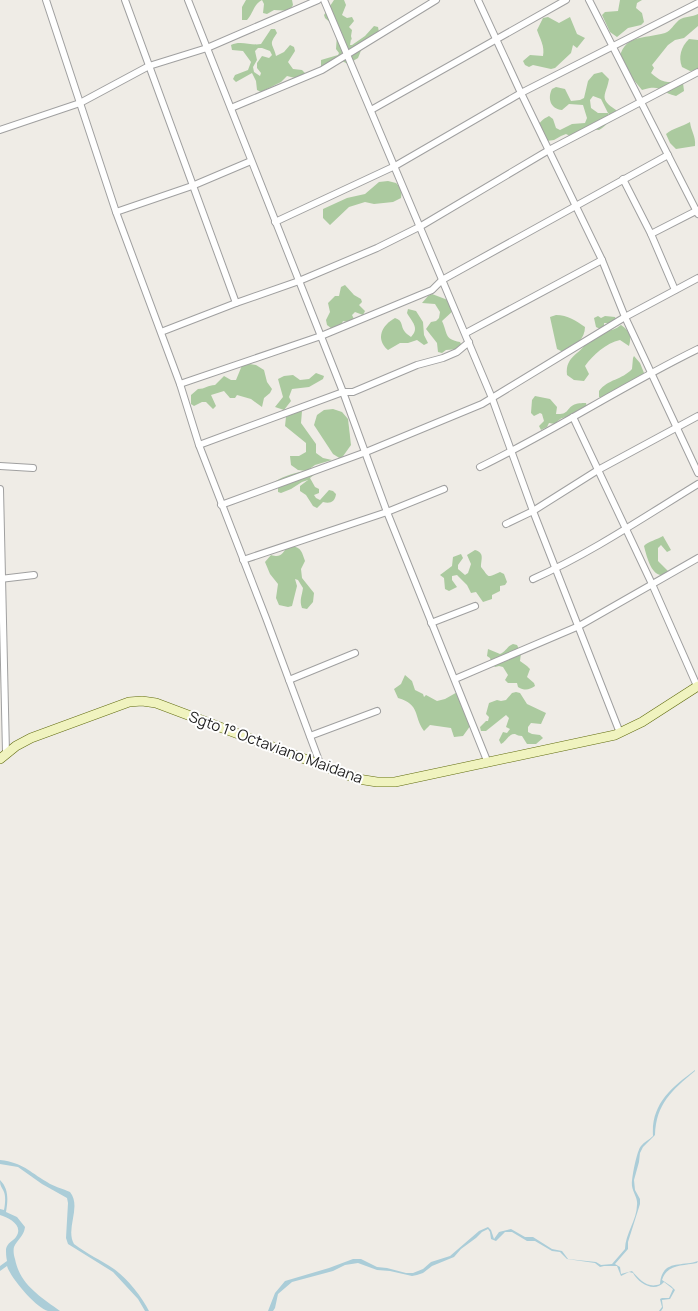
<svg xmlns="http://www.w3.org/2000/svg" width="698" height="1311" font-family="Manrope,sans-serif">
	<rect width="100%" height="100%" fill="#efece6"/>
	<g fill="#abca9f" fill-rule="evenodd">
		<path d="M246,0H292L293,5C289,13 281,10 274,10L267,14L263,13L264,4L262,0C253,5 253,14 247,20H242V7Z"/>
		<path d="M334,0H344L346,5L342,15L347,18L352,17L354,21L349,27L352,30L351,36L352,40L351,39L350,45H352L365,36L374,26L378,27L379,32L362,48L358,58L348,64L342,61L323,67L321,66V60L338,55L339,53L336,49L337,35L334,32L333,25L325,18L324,15Z"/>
		<path d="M620,0H642L637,3L636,8L642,13L644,22L641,25L628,28L617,37L610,32L602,15L605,12L618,11Z"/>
		<path d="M698,14V26L684,38L675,40L668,45L652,65L654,68L651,73C666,86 666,80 683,83L684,91L676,96C659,92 662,84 642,90L619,62C622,34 644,39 665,33C671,31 674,24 679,20C685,16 692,17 698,14Z"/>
		<path d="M548,17L559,23L570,17L577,34L585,38L577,48L573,45L571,53L555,68L551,69L533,65L529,67L525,65L523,61L530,55L543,56C545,46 540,39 537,30L543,18Z"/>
		<path d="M271,29H275L277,33C268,46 273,43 276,56L284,52L290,45L294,47L295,51L288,62L293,69L302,70L305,73L304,77L295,78L287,76L281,82L261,92L257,90L256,81L252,73L236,82L233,79L235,75L248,70L251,62L243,51L232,50L231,45C241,40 251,46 261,44ZM262,48L270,51L272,55L269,58L262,56L257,63V68L261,73L260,76L254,72L253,67L257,60L255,51L258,48Z"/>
		<path d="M689,39L698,40V70L690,71L682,67C678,57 681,47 689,39Z"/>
		<path d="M602,72L609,79C606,96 598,98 616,110L617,115H610L608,113C611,121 606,126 599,130L590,129L570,136L566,134L561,136L554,140L540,142L537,129C539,122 543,119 549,116L553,119L556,128L560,130L572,124L585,123L587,118L583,105L569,104L562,110C551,109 547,99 552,89L556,87L565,89L571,101L580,100L584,98L588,81L594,74ZM593,96L601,99L608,113H598L591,108L590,100Z"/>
		<path d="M690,122C691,131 696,136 695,146L676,149L670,143L666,134C673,128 681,127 690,122Z"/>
		<path d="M388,181L396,183L402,189L401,198L393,202L374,204L365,202L349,207L330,225L323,218V209L347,198L365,194L379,182Z"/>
		<path d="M345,285L354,295L361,299L362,302L359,305L365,311L363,315L355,312L352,315L354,319L352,323L343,321L341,325L335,331L327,325L326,320L330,312L328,303L335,296H339L341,287Z"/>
		<path d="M432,294L453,302L455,309L442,321C448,334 444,339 460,342L462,346L459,349L446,350L442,353L438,352L437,343L426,329L431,322L436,321L439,318L440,312L435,304L422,303L428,296Z"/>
		<path d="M408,309L416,311L423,322L424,335L428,343L424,345L417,340L408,343H400L388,350C375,339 382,325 395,318C404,321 400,326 405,332C406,334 409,335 411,337C420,328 412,322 407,313Z"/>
		<path d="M556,315C568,315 576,321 585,327C585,339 575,346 565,353L557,349L550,317Z"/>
		<path d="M598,316L601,318L605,316L615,317L617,321L613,323H604V326L600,329L596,327L594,318Z"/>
		<path d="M621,325C630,331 632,336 629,346L620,340C606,343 593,355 585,366L589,374L584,381L574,380L567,375C565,355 581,355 589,339C597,337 599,335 606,332C613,329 615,330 621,325Z"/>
		<path d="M634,356L640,363L644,373C642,387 632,387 621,391C614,393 608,396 601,398L599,397V391C608,379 622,380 632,369L633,358Z"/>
		<path d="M243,363L256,365L264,370L267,382L272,389L270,393L264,398L262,407L251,399L237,395L235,398H230L224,391L211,395L216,406L213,409L206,402H202L194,406L191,404V395L198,389C205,389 208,385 215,385L224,376L231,380H236Z"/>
		<path d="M316,373L324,376L323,379L309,387L292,389L289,397L291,401L284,410L275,407L283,397L278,379L284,376L293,375L300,380L309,379Z"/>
		<path d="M535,396L550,399L557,407L556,414C570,415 566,407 576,404C577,403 585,403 586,403L587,408L575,421C566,416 562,416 555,424L549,423L547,427L541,430L539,426L544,421L542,414L540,413L534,416L531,413L532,400Z"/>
		<path d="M333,409L342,412L348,419L351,445L341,459L333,454L314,425L317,415L324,410Z"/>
		<path d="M302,411L301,423L316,444V453L323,458L332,460L315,465L308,470L315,474L310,478L315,487L319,489V493L314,495L316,498L320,500L329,490L333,491L336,494C335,502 330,504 323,502L317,508L313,506L306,495L300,491V486L308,480L302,482L291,489L281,493L278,492V483L276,481C283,476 298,472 306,471L298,470L291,465L290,456H299L306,452V443L285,426L286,417L294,412Z"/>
		<path d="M663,536L671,550L667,552L661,545L658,548V561L670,573C667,574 665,575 662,575C651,576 646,554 644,546C648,541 657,540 663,536Z"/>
		<path d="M291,546C302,547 302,553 305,561L301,569L302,578L314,593L313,602L307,609L302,608C299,600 302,596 303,588L298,580L295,579L297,586L292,606L288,607L279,605L276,598L278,584L270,574L265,562L271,555C281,558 282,554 287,547Z"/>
		<path d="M475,550C485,553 481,559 481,567C490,578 486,578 500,572L504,574L507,582L505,585L500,586V591L492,595V599L483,602L476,592L471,593L467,585L457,575L452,576V580L457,587L449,591L445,589L444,578L440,575L452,566L453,557L461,554L463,558L458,565V569L465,575L468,573L471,564L467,555Z"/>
		<path d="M513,644L517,645L521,653L520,661L527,666L530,669L527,677L534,683L535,686C529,690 525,691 518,687L517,683H508L505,680L508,675L503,667L499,666L495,667L492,664L490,658L487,656L488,649L500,654C506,652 507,646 513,644Z"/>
		<path d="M405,675L412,681L415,690L423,694L424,697L426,695L437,701L445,699L461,690L473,722L463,736L454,737L451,728L430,725L424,731C413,716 421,705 398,698L394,689L401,684Z"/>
		<path d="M516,692L520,693L527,704L546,713L541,724L531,723L528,727V732L532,734L540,735L543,738L536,744H527L522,736C519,736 517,735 515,734C509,733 506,742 501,744L499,740L503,732L507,733L510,729L506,727L509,718L506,715L486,731H481L480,727L486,721H488L489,717L486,714L489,703L497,700L501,701L506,700L512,693Z"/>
	</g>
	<g fill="#abcdd8">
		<path d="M695,1070V1071C672,1090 656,1104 655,1135L643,1147L640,1153L639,1162L634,1180L635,1190L640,1199V1204L628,1242V1249L615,1264L620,1267L621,1274L632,1271C640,1280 648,1289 660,1284C662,1259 681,1267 698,1261L697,1263C683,1266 667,1264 662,1280L671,1286L675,1290L670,1299L662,1300L663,1308L661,1311H659L662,1307L660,1299L662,1298H669L673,1289L664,1282C655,1293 639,1284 633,1273L629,1272L621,1276L617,1266H604L600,1267L595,1263L567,1259L560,1252L552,1251L535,1241H527L512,1232H505L496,1241L491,1239L490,1232L488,1229L482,1232L476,1238L461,1249L454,1257L432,1266L423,1273L417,1275L412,1276L390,1271L377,1270L358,1263L345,1265L333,1271L292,1282L278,1294L275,1308L273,1311H268L275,1293L285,1281L329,1268L353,1259H361L377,1267L387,1268L406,1273H413L423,1269L431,1262L450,1256L479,1231L488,1227L491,1230L494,1239L499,1232L511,1229L525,1237H533L552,1249L562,1251L568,1259L596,1262L601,1265L612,1264L625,1249C625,1234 637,1220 637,1205C638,1198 633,1193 632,1186C631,1180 637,1150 641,1146C644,1142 649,1140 653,1136C651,1104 671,1088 695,1070Z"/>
		<path d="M0,1160C24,1163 28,1171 47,1182C54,1187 62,1188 70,1192C82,1207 65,1228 74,1244C87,1254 101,1260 114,1269C127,1278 142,1297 149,1311H145L138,1299L113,1272L68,1244L66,1238L68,1203L67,1198L42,1184L18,1167L0,1164Z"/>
		<path d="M0,1180C9,1189 8,1200 6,1212L17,1217L25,1227C24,1236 17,1240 14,1247C13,1251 14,1256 15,1259C20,1285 41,1297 60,1311C56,1311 51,1311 48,1311C36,1308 10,1277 7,1266L0,1271V1266L7,1261C6,1257 6,1252 6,1249C7,1243 13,1241 16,1237C24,1225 9,1218 0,1215V1209L4,1210C5,1205 6,1197 4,1192C2,1187 0,1187 0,1180Z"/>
	</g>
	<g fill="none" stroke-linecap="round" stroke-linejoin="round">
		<defs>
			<g id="street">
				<path d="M46,0L116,212L180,384L199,445L266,618L321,766"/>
				<path d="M125,0L236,303"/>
				<path d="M188,0L343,392L387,512L488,763"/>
				<path d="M324,0L492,398L533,511L620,733"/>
				<path d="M478,0L521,93L602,260L625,317L698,473"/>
				<path d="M589,0L698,214"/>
				<path d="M231,108L322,70L436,0"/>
				<path d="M371,110L566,0"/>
				<path d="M0,130L80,103L149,66L207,48L318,0"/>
				<path d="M623,179L651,234L675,290"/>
				<path d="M116,212L192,186L251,161"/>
				<path d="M275,222L395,166L521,93L698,3"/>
				<path d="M651,234L698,210"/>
				<path d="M161,332L236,303L299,281L377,248L421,226L549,150L698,72"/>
				<path d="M466,333L602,260"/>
				<path d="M180,384L321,336L432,290L442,280L668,155"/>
				<path d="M573,417L652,584L697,686"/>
				<path d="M199,445L343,392H353L417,365L443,358L457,352L469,342"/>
				<path d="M0,466L33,468"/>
				<path d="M480,467C554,431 624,385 698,349"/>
				<path d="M0,489L6,753"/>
				<path d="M221,505L366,452L482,404L625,317L698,278"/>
				<path d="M506,524L533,511L598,470L698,416"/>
				<path d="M243,560L387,512L444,489"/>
				<path d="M0,579L34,575"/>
				<path d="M533,579C591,553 644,517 698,484"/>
				<path d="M431,623L475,606"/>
				<path d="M455,679L579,626L698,558"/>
				<path d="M289,680L355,653"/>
				<path d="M310,736L377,711"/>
			</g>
			<path id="secondary" d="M0,759L16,746L31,738L129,702L142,701L156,703L358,779L377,782H395L615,735L642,722L698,686"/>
		</defs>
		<use href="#street" stroke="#a0a0a0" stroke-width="8"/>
		<use href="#secondary" stroke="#616c10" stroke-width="10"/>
		<use href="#street" stroke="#fff" stroke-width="6"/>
		<use href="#secondary" stroke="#f0f3bf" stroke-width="9"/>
	</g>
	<g text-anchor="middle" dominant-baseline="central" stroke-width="4" stroke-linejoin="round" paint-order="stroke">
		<g font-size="15" fill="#1f1f1f" stroke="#fff">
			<text transform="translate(276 747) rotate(20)">Sgto 1° Octaviano Maidana</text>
		</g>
	</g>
</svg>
